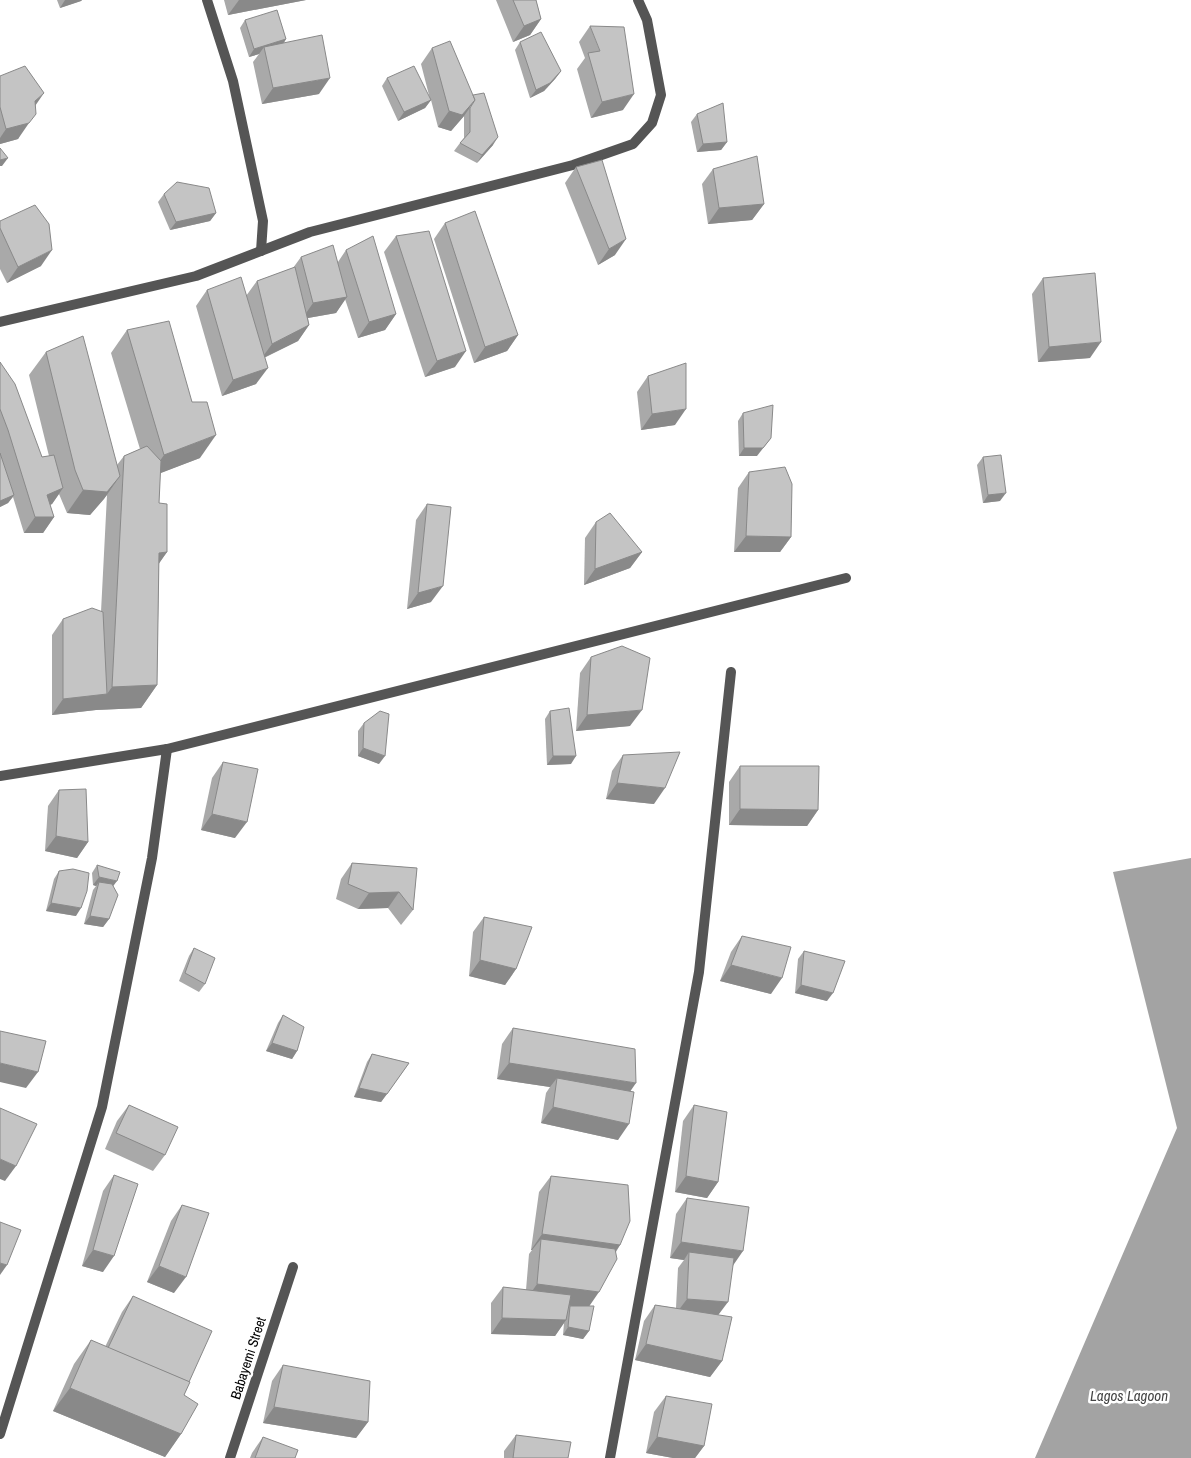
<svg xmlns="http://www.w3.org/2000/svg" width="1191" height="1458" font-family="'Archivo Narrow',sans-serif">
	<rect width="100%" height="100%" fill="#fff"/>
	<path fill="#a3a3a3" d="M1191,858V1458H1035L1177,1128L1113,872Z"/>
	<g fill="none" stroke-linecap="round" stroke-linejoin="round">
		<g stroke="#555" stroke-width="10">
			<path d="M207,0L233,81L263,221L261,251"/>
			<path d="M0,322L196,276L310,232L573,165L633,144L652,123L661,95L647,20L638,0"/>
			<path d="M0,776L167,749L846,578"/>
			<path d="M0,1434L102,1107L152,858L167,749"/>
			<path d="M230,1458L293,1267"/>
			<path d="M610,1458L699,972L731,672"/>
		</g>
	</g>
	<g fill="#a9a9a9">
		<path d="M57,0H82L81,1L60,8Z"/>
		<path d="M224,0H306L228,15Z"/>
		<path d="M496,0H536L541,19L530,35L513,42Z"/>
		<path d="M245,20L286,39L284,43L319,94L262,104L253,62L259,54L249,57L240,28Z"/>
		<path d="M590,26L623,110L591,118L577,69L585,58L579,42Z"/>
		<path d="M520,42L561,71L555,79L544,91L530,98L515,50Z"/>
		<path d="M432,48L493,145L477,163L454,151L460,143L464,138V116L451,131L438,127L431,100L425,108L398,121L382,86L387,78L430,99L421,64Z"/>
		<path d="M0,76L35,104L18,139L0,144Z"/>
		<path d="M697,114L727,142L721,150L697,152L691,122Z"/>
		<path d="M576,167L615,255L598,265L565,183Z"/>
		<path d="M713,169L764,204L752,220L708,224L702,184Z"/>
		<path d="M164,194L216,213L210,221L170,230L158,202Z"/>
		<path d="M0,221L41,266L7,283L0,269Z"/>
		<path d="M445,223L518,335L507,351L474,363L434,239Z"/>
		<path d="M396,236L455,367L425,377L384,252Z"/>
		<path d="M346,250L396,314L385,330L358,338L345,299L336,313L308,318L309,325L298,341L264,358L256,384L222,396L196,306L207,290L246,296L257,281L293,268L301,257L338,262Z"/>
		<path d="M1043,278L1090,358L1038,362L1032,294Z"/>
		<path d="M127,330L200,458L160,473L159,503L167,552L159,563L157,685L141,708L96,710L52,715V635L63,619L101,612L107,495L90,515L67,513L59,494L52,504L50,505L54,517L43,533H24L13,497L8,503L0,507V362L42,457L49,456L29,375L46,352L117,465L124,456L140,449L111,353Z"/>
		<path d="M648,376L675,425L641,430L637,392Z"/>
		<path d="M743,413L757,456H739L738,421Z"/>
		<path d="M983,457L1000,501L983,503L977,465Z"/>
		<path d="M749,472L791,537L780,552H734L738,488Z"/>
		<path d="M427,504L431,602L407,609L416,520Z"/>
		<path d="M596,522L642,552L630,568L584,585L585,538Z"/>
		<path d="M591,657L630,726L576,731L580,673Z"/>
		<path d="M550,711L571,764L547,765L545,719Z"/>
		<path d="M364,723L379,764L358,756V731Z"/>
		<path d="M623,755L654,804L606,799L612,771Z"/>
		<path d="M223,762L235,838L201,830L212,778Z"/>
		<path d="M740,766L818,810L807,826L729,825V782Z"/>
		<path d="M59,790L88,842L77,858L45,851L48,806Z"/>
		<path d="M352,863L417,868L413,910L401,925L388,908L358,909L336,899L341,879Z"/>
		<path d="M97,865L113,886L109,919L103,927L84,924L93,890L96,886L93,885L92,873Z"/>
		<path d="M59,871L76,916L46,911L54,879Z"/>
		<path d="M484,917L516,969L505,985L469,976L473,932Z"/>
		<path d="M742,936L771,994L720,981L731,952Z"/>
		<path d="M194,948L205,984L199,992L179,981L189,956Z"/>
		<path d="M804,951L827,1001L795,993L798,959Z"/>
		<path d="M283,1015L297,1051L292,1059L266,1051L278,1023Z"/>
		<path d="M513,1028L631,1091L618,1140L541,1123L546,1093L550,1087L497,1079L502,1044Z"/>
		<path d="M372,1054L409,1063L381,1102L354,1097L367,1062Z"/>
		<path d="M129,1105L165,1155L153,1171L105,1149L117,1121Z"/>
		<path d="M694,1105L718,1182L707,1198L675,1192L683,1121Z"/>
		<path d="M114,1175L103,1272L82,1266L103,1191Z"/>
		<path d="M551,1176L620,1245L616,1252L589,1306V1331L583,1339L563,1335L564,1323L555,1336L491,1334V1303L503,1287L526,1290L529,1254L532,1250H531L539,1192Z"/>
		<path d="M687,1198L733,1265L718,1315L722,1361L710,1377L635,1360L644,1321L655,1305L676,1308L678,1268L684,1260L670,1258L676,1214Z"/>
		<path d="M182,1205L174,1293L147,1282L171,1221Z"/>
		<path d="M133,1296L189,1382L184,1395L181,1434L165,1457L53,1411L74,1364L91,1340L105,1347L122,1312Z"/>
		<path d="M283,1365L368,1422L356,1438L263,1423L272,1381Z"/>
		<path d="M666,1396L704,1446L695,1458H673L646,1453L654,1412Z"/>
		<path d="M516,1435L568,1458H504V1451Z"/>
		<path d="M263,1437L295,1458H250L252,1453Z"/>
	</g>
	<g fill="#898989">
		<path d="M65,0H82L81,1L60,8Z"/>
		<path d="M239,0H306L228,15Z"/>
		<path d="M541,19L530,35L513,42L524,26Z"/>
		<path d="M286,39L280,48L264,47L259,54L249,57L254,49Z"/>
		<path d="M561,71L555,79L544,91L530,98L536,90Z"/>
		<path d="M330,78L319,94L262,104L273,88Z"/>
		<path d="M44,93L33,109L35,101Z"/>
		<path d="M634,94L623,110L591,118L602,102Z"/>
		<path d="M431,100L425,108L398,121L404,112Z"/>
		<path d="M475,100L464,116L451,131L438,127L449,111Z"/>
		<path d="M29,123L18,139L0,144V138L6,129Z"/>
		<path d="M498,137L493,145L477,163L482,155Z"/>
		<path d="M727,142L721,150L697,152L703,144Z"/>
		<path d="M8,158L2,166H0V160Z"/>
		<path d="M764,204L752,220L708,224L719,208Z"/>
		<path d="M216,213L210,221L170,230L176,222Z"/>
		<path d="M626,239L615,255L598,265L609,249Z"/>
		<path d="M52,250L41,266L7,283L18,267Z"/>
		<path d="M347,297L336,313L302,319L313,303Z"/>
		<path d="M396,314L385,330L358,338L369,322Z"/>
		<path d="M309,325L298,341L261,359L272,344Z"/>
		<path d="M518,335L507,351L474,363L485,347Z"/>
		<path d="M1101,342L1090,358L1038,362L1049,347Z"/>
		<path d="M466,351L455,367L425,377L437,361Z"/>
		<path d="M268,368L256,384L222,396L233,380Z"/>
		<path d="M686,409L675,425L641,430L652,414Z"/>
		<path d="M216,435L200,458L148,478L164,455Z"/>
		<path d="M771,438L757,456H739L744,448Z"/>
		<path d="M120,476L104,499L90,515L67,513L83,490Z"/>
		<path d="M63,488L52,504L36,511L47,495Z"/>
		<path d="M1006,493L1000,501L983,503L988,495Z"/>
		<path d="M14,495L8,503L0,507V501Z"/>
		<path d="M35,517H54L43,533H24Z"/>
		<path d="M746,536L791,537L780,552H734Z"/>
		<path d="M167,552L151,575L159,553Z"/>
		<path d="M642,552L630,568L584,585L595,569Z"/>
		<path d="M443,586L431,602L407,609L418,593Z"/>
		<path d="M157,685L141,708L96,710L52,715L63,699L107,694L112,687Z"/>
		<path d="M642,710L630,726L576,731L587,715Z"/>
		<path d="M363,748L385,756L379,764L358,756Z"/>
		<path d="M553,756H576L571,764L547,765Z"/>
		<path d="M617,783L665,788L654,804L606,799Z"/>
		<path d="M740,809L818,810L807,826L729,825Z"/>
		<path d="M212,814L247,822L235,838L201,830Z"/>
		<path d="M56,836L88,842L77,858L45,851Z"/>
		<path d="M99,877L117,881L111,889L99,882L96,886L93,885Z"/>
		<path d="M399,892L388,908L358,909L369,893Z"/>
		<path d="M51,903L81,908L76,916L46,911Z"/>
		<path d="M90,916L109,919L103,927L84,924Z"/>
		<path d="M480,960L516,969L505,985L469,976Z"/>
		<path d="M731,965L782,978L771,994L720,981Z"/>
		<path d="M801,985L833,993L827,1001L795,993Z"/>
		<path d="M272,1043L297,1051L292,1059L266,1051Z"/>
		<path d="M0,1063L38,1072L26,1088L0,1082Z"/>
		<path d="M509,1063L636,1083L625,1099L557,1078L550,1087L497,1079Z"/>
		<path d="M359,1088L387,1094L381,1102L354,1097Z"/>
		<path d="M553,1107L629,1124L618,1140L541,1123Z"/>
		<path d="M0,1159L16,1166L5,1181L0,1179Z"/>
		<path d="M686,1176L718,1182L707,1198L675,1192Z"/>
		<path d="M542,1234L620,1245L609,1261L541,1239L532,1250H531Z"/>
		<path d="M681,1242L743,1251L732,1267L689,1252L684,1260L670,1258Z"/>
		<path d="M93,1250L114,1256L103,1272L82,1266Z"/>
		<path d="M0,1263L7,1265L0,1275Z"/>
		<path d="M159,1266L186,1277L174,1293L147,1282Z"/>
		<path d="M537,1284L599,1292L588,1308L526,1300Z"/>
		<path d="M687,1299L728,1302L716,1318L675,1315Z"/>
		<path d="M502,1318L566,1320L555,1336L491,1334Z"/>
		<path d="M568,1327L589,1331L583,1339L563,1335Z"/>
		<path d="M646,1344L722,1361L710,1377L635,1360Z"/>
		<path d="M70,1388L181,1434L165,1457L53,1411Z"/>
		<path d="M274,1407L368,1422L356,1438L263,1423Z"/>
		<path d="M657,1437L704,1446L695,1458H673L646,1453Z"/>
	</g>
	<g fill="#c4c4c4" stroke="#898989">
		<path d="M513,0H536L541,19L524,26Z"/>
		<path d="M277,10L286,39L254,49L245,20Z"/>
		<path d="M590,26L624,27L634,94L602,102L588,53L600,51Z"/>
		<path d="M541,32L561,71L550,83L536,90L520,42Z"/>
		<path d="M322,35L330,78L273,88L264,47Z"/>
		<path d="M450,41L475,100L462,115L449,111L432,48Z"/>
		<path d="M25,66L44,93L35,101L36,114L29,123L6,129L0,107V76Z"/>
		<path d="M414,66L431,100L404,112L387,78Z"/>
		<path d="M484,93L498,137L482,155L460,143L470,132V108L475,100L473,95Z"/>
		<path d="M723,103L727,142L703,144L697,114Z"/>
		<path d="M0,148L8,158L0,160Z"/>
		<path d="M757,156L764,204L719,208L713,169Z"/>
		<path d="M602,160L626,239L609,249L576,167Z"/>
		<path d="M177,182L209,188L216,213L176,222L164,194Z"/>
		<path d="M35,205L49,224L52,250L18,267L0,228V221Z"/>
		<path d="M475,211L518,335L485,347L445,223Z"/>
		<path d="M429,231L466,351L437,361L396,236Z"/>
		<path d="M373,236L396,314L369,322L346,250Z"/>
		<path d="M333,245L347,297L313,303L301,257Z"/>
		<path d="M295,267L309,325L272,344L257,281Z"/>
		<path d="M1095,273L1101,342L1049,347L1043,278Z"/>
		<path d="M241,277L268,368L233,380L207,290Z"/>
		<path d="M169,321L192,402H207L216,435L164,455L127,330Z"/>
		<path d="M83,336L120,476L107,492L83,490L75,470L46,352Z"/>
		<path d="M0,362L15,384L42,457L54,455L63,488L47,495L54,517H35L8,430L0,409Z"/>
		<path d="M686,363V409L652,414L648,376Z"/>
		<path d="M773,405L771,438L763,448H744L743,413Z"/>
		<path d="M147,446L161,461L159,503L167,504V552L159,553L157,685L112,687L124,456Z"/>
		<path d="M0,453L14,495L0,501Z"/>
		<path d="M1001,455L1006,493L988,495L983,457Z"/>
		<path d="M785,467L792,484L791,537L746,536L749,472Z"/>
		<path d="M427,504L451,507L443,586L418,593Z"/>
		<path d="M610,513L642,552L595,569L596,522Z"/>
		<path d="M92,608L103,612L107,694L63,699V619Z"/>
		<path d="M622,646L650,658L642,710L587,715L591,657Z"/>
		<path d="M569,708L576,756H553L550,711Z"/>
		<path d="M380,711L389,714L385,756L363,748L364,723Z"/>
		<path d="M680,752L665,788L617,783L623,755Z"/>
		<path d="M223,762L258,769L247,822L212,814Z"/>
		<path d="M740,766H819L818,810L740,809Z"/>
		<path d="M86,789L88,842L56,836L59,790Z"/>
		<path d="M352,863L417,868L413,910L399,892L369,893L348,884Z"/>
		<path d="M97,865L120,872L117,881L99,877Z"/>
		<path d="M73,869L89,873L87,891L81,908L51,903L59,871Z"/>
		<path d="M99,882L112,884L118,895L109,919L90,916Z"/>
		<path d="M484,917L532,927L516,969L480,960Z"/>
		<path d="M742,936L791,947L782,978L731,965Z"/>
		<path d="M194,948L215,958L205,984L185,973Z"/>
		<path d="M804,951L845,961L833,993L801,985Z"/>
		<path d="M283,1015L304,1027L297,1051L272,1043Z"/>
		<path d="M513,1028L635,1049L636,1083L509,1063Z"/>
		<path d="M0,1031L46,1041L38,1072L0,1063Z"/>
		<path d="M372,1054L409,1063L387,1094L359,1088Z"/>
		<path d="M557,1078L634,1092L629,1124L553,1107Z"/>
		<path d="M129,1105L178,1127L165,1155L116,1133Z"/>
		<path d="M694,1105L727,1112L718,1182L686,1176Z"/>
		<path d="M0,1108L37,1124L16,1166L0,1159Z"/>
		<path d="M114,1175L138,1184L114,1256L93,1250Z"/>
		<path d="M551,1176L628,1185L630,1221L620,1245L542,1234Z"/>
		<path d="M687,1198L749,1207L743,1251L681,1242Z"/>
		<path d="M182,1205L209,1213L186,1277L159,1266Z"/>
		<path d="M0,1222L21,1230L7,1265L0,1263Z"/>
		<path d="M541,1239L615,1249L617,1259L599,1292L537,1284Z"/>
		<path d="M689,1252L734,1258L728,1302L687,1299Z"/>
		<path d="M503,1287L571,1295L566,1320L502,1318Z"/>
		<path d="M133,1296L212,1331L189,1382L108,1348Z"/>
		<path d="M655,1305L732,1317L722,1361L646,1344Z"/>
		<path d="M570,1306H594L589,1331L568,1327Z"/>
		<path d="M91,1340L190,1382L184,1395L198,1404L181,1434L70,1388Z"/>
		<path d="M283,1365L370,1381L368,1422L274,1407Z"/>
		<path d="M666,1396L712,1404L704,1446L657,1437Z"/>
		<path d="M516,1435L571,1442L568,1458H513Z"/>
		<path d="M263,1437L298,1450L295,1458H255Z"/>
	</g>
	<g text-anchor="middle" dominant-baseline="central" stroke-width="5" stroke-linejoin="round" paint-order="stroke">
		<g font-size="14" fill="#000" stroke="#fff">
			<text transform="translate(248 1358) rotate(-72)">Babayemi Street</text>
		</g>
		<g font-size="15" font-style="italic" fill="#444" stroke="#fff">
			<text x="1129" y="1395">Lagos Lagoon</text>
		</g>
	</g>
</svg>
